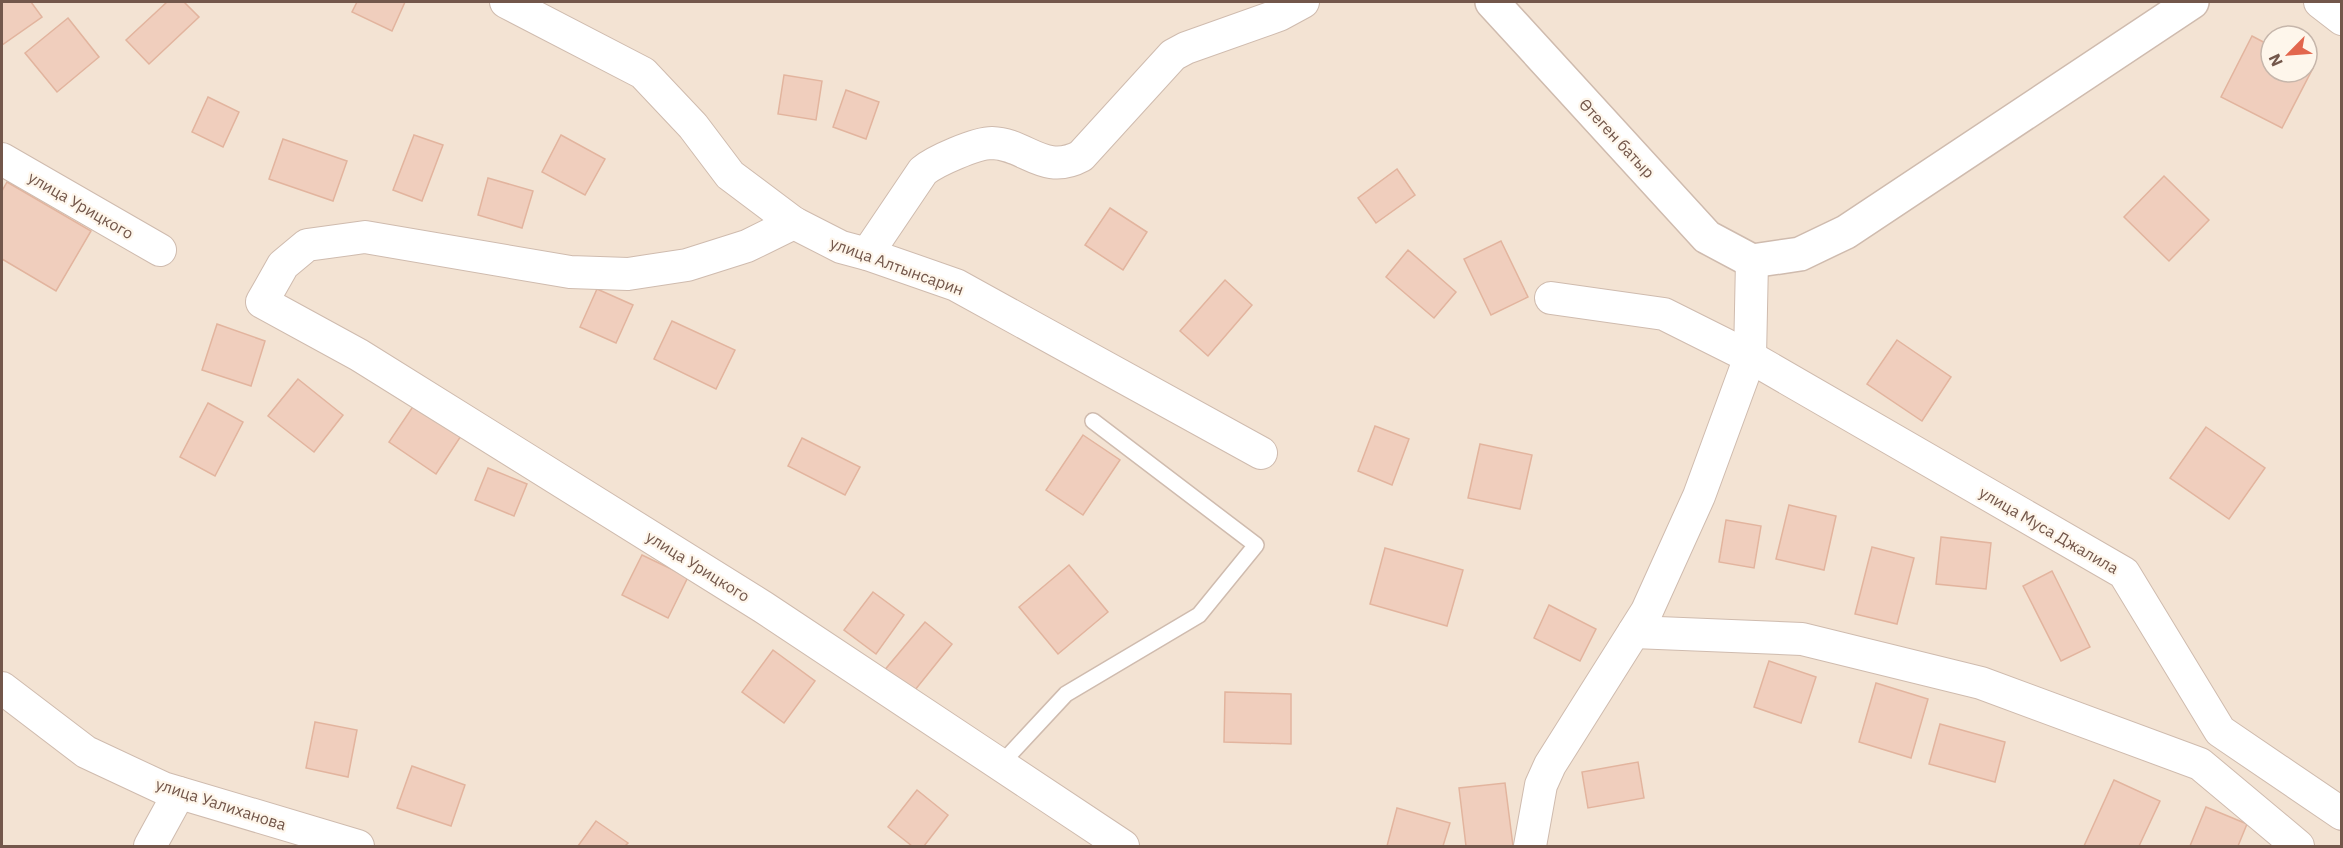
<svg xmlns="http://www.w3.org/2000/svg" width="2343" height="848" font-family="'IBM Plex Sans',sans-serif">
	<rect width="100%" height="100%" fill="#fcf1e5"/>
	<path fill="#f3e3d3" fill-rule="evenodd" d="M2,2H2341V846H2ZM2271,36H2307V72H2271Z"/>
	<g fill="#f0cebd" stroke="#e2b49e" stroke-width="1.5">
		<path d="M2,2H31L42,17L2,45Z"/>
		<path d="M167,2H184L199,17L149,64L126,40Z"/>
		<path d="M357,2H405L392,31L352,12Z"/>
		<path d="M68,18L99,57L57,92L25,53Z"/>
		<path d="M2252,36L2271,46V72H2307V65L2313,68L2282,128L2221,97Z"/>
		<path d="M784,75L822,81L816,120L778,114Z"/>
		<path d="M846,90L879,102L866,139L833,127Z"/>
		<path d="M208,97L239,112L223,147L192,132Z"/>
		<path d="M414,135L443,145L422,201L393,190Z"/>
		<path d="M561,135L605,159L585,195L542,172Z"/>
		<path d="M283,139L347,161L333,201L269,179Z"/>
		<path d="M1397,169L1415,195L1376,223L1358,198Z"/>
		<path d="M2164,176L2209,220L2169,261L2124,217Z"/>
		<path d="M488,178L533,191L522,228L478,215Z"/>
		<path d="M7,182L91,231L56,291L2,259V191Z"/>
		<path d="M1110,208L1147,232L1123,270L1085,245Z"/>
		<path d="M1501,241L1528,297L1491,315L1464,259Z"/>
		<path d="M1408,250L1456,292L1434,318L1386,277Z"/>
		<path d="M1225,280L1252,305L1208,356L1180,331Z"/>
		<path d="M597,289L633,305L616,343L580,327Z"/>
		<path d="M672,321L735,350L716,389L654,359Z"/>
		<path d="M217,324L265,341L251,386L202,370Z"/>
		<path d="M1897,340L1951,377L1922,421L1867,384Z"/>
		<path d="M298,379L343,415L314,452L268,416Z"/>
		<path d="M208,403L243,422L215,476L180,457Z"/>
		<path d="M414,405L461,436L436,474L389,442Z"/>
		<path d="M1375,426L1409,439L1392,485L1358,471Z"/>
		<path d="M2206,427L2265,468L2229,519L2170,478Z"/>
		<path d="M1083,435L1120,460L1083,515L1046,490Z"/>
		<path d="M802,438L860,467L845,495L788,466Z"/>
		<path d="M1480,444L1532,455L1520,509L1468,498Z"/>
		<path d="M488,468L527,484L514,516L475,500Z"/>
		<path d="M1789,505L1836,516L1824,570L1776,559Z"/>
		<path d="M1726,520L1761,526L1754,568L1719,562Z"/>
		<path d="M1941,537L1991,543L1986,589L1936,584Z"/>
		<path d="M1872,547L1914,558L1897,624L1855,614Z"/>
		<path d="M1385,548L1463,570L1447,626L1370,604Z"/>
		<path d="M642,555L688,577L668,618L622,595Z"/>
		<path d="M1069,565L1108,612L1058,654L1019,607Z"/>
		<path d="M2052,571L2090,647L2061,661L2023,586Z"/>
		<path d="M873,592L904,615L876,654L844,630Z"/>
		<path d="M1549,605L1596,629L1580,661L1534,638Z"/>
		<path d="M925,622L952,644L911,695L883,672Z"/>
		<path d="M773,650L815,681L784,723L742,692Z"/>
		<path d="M1769,661L1816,677L1801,723L1754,707Z"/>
		<path d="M1876,683L1928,699L1911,758L1859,742Z"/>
		<path d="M1225,692L1291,694V744L1224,742Z"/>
		<path d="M315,722L357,730L348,777L306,768Z"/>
		<path d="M1940,724L2005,742L1995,782L1929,764Z"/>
		<path d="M1638,762L1644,798L1588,808L1582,772Z"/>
		<path d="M412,766L465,785L451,826L397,808Z"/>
		<path d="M2114,780L2160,801L2139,846H2084Z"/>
		<path d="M1505,783L1513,846H1466L1459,788Z"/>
		<path d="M917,790L948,815L924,846H912L888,827Z"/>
		<path d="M2206,807L2247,824L2238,846H2190Z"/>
		<path d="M1397,808L1450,823L1443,846H1387Z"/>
		<path d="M596,821L628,843L625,846H578Z"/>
	</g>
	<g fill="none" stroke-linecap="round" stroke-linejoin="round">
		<defs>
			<path id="service" d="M1000,765L1066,694L1199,615L1256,545L1093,421"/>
			<g id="minor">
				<path d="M506,2L643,73L693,126L730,175L794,223L841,247L867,254L956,285L1261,453"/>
				<path d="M2320,2L2342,19"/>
				<path d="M2,159L160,250"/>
				<path d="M794,223L747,246L687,265L628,274L570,272L365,237L307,245L283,265L262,302L359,355L763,607L1123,846"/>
				<path d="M867,254L923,171C935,161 976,143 992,143C1026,144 1044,176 1081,156L1173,55L1186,48L1279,15L1303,2"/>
				<path d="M1551,298L1664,314L1750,357L2124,573L2220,731L2342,814"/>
				<path d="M1634,632L1802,639L1981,683L2200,764L2298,846"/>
				<path d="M2,688L86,752L163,788L358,846"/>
				<path d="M150,846L179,793"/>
				<path d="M1530,846L1541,785L1550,765L1647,611L1699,496L1750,357L1752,261"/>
			</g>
			<path id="tertiary" d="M1492,2L1707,237L1752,261L1800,254L1846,232L2192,2"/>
		</defs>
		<use href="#service" stroke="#cfbbae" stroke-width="18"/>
		<use href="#minor" stroke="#cfbbae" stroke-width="34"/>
		<use href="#tertiary" stroke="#cfbbae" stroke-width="36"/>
		<use href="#service" stroke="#fff" stroke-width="15"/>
		<use href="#minor" stroke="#fff" stroke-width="32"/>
		<use href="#tertiary" stroke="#fff" stroke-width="33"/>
	</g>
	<g text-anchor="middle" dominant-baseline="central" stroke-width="4.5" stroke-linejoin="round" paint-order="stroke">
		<g font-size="16" fill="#73574b" stroke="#fef6eb">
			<text transform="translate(1617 138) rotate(47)">Өтеген батыр</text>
			<text transform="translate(81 205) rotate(30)">улица Урицкого</text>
			<text transform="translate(897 266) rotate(20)">улица Алтынсарин</text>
			<text transform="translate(2049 530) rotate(30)">улица Муса Джалила</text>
			<text transform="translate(698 566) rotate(32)">улица Урицкого</text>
			<text transform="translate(221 804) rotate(18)">улица Уалиханова</text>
		</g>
	</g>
	<rect width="2343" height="848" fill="none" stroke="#73574b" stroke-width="6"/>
	<g transform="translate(2289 54) rotate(245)"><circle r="28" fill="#fef6eb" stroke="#c6b6ab" stroke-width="1.5"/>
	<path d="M0-4.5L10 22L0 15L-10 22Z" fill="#e2664d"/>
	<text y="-9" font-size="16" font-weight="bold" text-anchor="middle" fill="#73574b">N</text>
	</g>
</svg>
